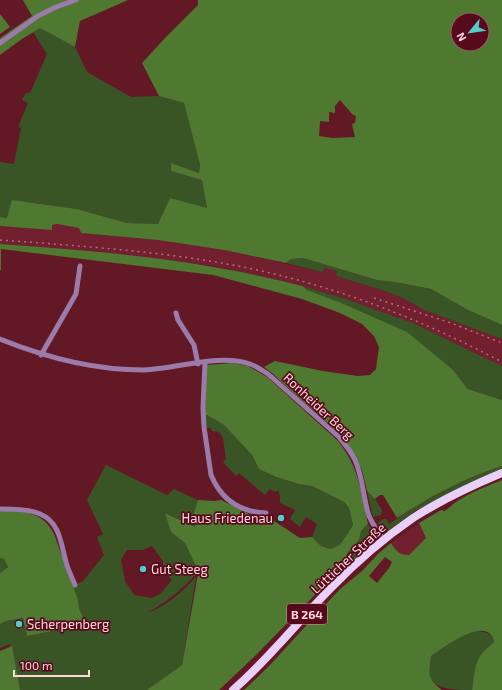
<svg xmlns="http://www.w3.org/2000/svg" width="502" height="690" font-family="'Exo 2',sans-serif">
	<rect width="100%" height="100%" fill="#631826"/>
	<g fill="#721f2f">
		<path d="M57,224L79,228L81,233L158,240L224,250L322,272L325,268L338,271L337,276L382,290L403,298L424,310L502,339V366L413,323L343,298L275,279L214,266L116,254L0,244V226L51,230L52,225Z"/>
		<path d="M419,523L426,538L409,555H402L397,552L391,543Z"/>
	</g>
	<g fill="#395526" fill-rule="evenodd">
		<path d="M40,28L75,47L87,72L131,97L159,96L184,103L200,165L199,173L171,163V171L202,180L207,209L170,199L158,224L127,223L77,209L28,202L7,218L0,217V162L14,164L21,128L18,127L28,103L22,100L26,93H30L47,54L33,32Z"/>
		<path d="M303,258L377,280L395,282L431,289L468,310L502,325V339L424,310L403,298L382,290L336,276L337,271L325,268L322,272L286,263L291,259Z"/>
		<path d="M302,286L343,298L413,323L502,366V400L468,389L452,369L339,302L307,290Z"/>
		<path d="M205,414L224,425L252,455L259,469L276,477L299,484L312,486L344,502L349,508L353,525L340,545L330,549L321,546L312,537L317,524L306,517L300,527L290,519L295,510L280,503V496L278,490L275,492L270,489L265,495L239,473L236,476L223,462L226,459L223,438L219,432L212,431L211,428H206Z"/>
		<path d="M106,465L167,495L174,489L198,500L194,513L195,527L166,513L171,532L185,543L198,571L193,573L194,576C178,593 167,601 147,613C167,606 182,592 196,577L182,665L147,690H20L10,644L0,648V624L6,621L23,618L27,636L63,629L88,628L79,608L73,586L83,581L104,555L97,537L103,534L87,500ZM152,546L163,561V570L172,580L160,594L152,598L134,595L125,581L121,560L127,550H143Z"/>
		<path d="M502,466V469L415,511L388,531L381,530L378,526V523L383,519H386L389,524C424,500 462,479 502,466Z"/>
		<path d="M367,491L375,499L382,510L381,515L373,517Z"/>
		<path d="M368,524C372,530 376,534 374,542L335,579L333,576L342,567L347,559L348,552L357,543L359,533L363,528Z"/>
		<path d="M0,558L4,559L8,567L0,573Z"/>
		<path d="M476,631C485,632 492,632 494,641C491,646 485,648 483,652C478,659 473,682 472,690C458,690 432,690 429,675C428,670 431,661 431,656L455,639Z"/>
	</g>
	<g fill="#4f7931" fill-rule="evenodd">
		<path d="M23,0H128L80,21L75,47L40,28L22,39L0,55V38L32,16Z"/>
		<path d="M198,0H502V325L468,310L431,289L395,282L377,280L303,258L291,259L286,263L224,250L158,240L81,233L79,228L57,224L52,225V230L0,226V217L7,218L12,200L77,209L127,223L158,224L170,198L207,208L202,180L171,171V163L199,173L200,165L184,103L159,96L142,63L166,37L198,5ZM458,20H482V44H458ZM340,100L352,114L356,116L355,123L352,124L355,137L332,138L319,136L320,121L329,122V112L335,113V106Z"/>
		<path d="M0,14L10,27L0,34Z"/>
		<path d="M0,244C101,251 204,260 302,286L307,290L339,302L407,332L452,369L468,389L502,400V466C464,478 430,497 397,518L383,495H380L375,499L367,491L362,470L349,446L331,426L301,400L272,373L264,367L275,361L323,371L358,376L370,375L376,369L379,347L374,336L362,324L340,313L302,299L213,275L1,249V270H0Z"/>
		<path d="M232,363L248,366L267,377L337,440C359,466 361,492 368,524C356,533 363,535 357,543C355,547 350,549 348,552C346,556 346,562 342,567L256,655L219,690H147L182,665L198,574L194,576L193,573L198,571L185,543L171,532L165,513L195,527L194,513L198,500L215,501L221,500L259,519L274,521L300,538L312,537L321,546L330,549L340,545L353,525L349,508L344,502L312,486L299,484L276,477L259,469L252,455L224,425L205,414L206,365Z"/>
		<path d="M502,480V690H472C474,678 474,662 483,652C486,648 491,646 494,641C487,614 443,648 431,656C429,674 426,678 442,690H244L269,666L339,590L362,571L379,553L391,543C396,551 399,555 409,555L426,538L419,523L441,510L444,511C449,509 453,503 459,500C472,492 487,486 502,480ZM385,557L392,562L389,568L377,583L369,576Z"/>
		<path d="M0,510C23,512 42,510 54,534L78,600L79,608L88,628L63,629L27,636L23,618L6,621L0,624V573L8,567L4,559L0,558Z"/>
		<path d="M12,646L20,690H0V651Z"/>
	</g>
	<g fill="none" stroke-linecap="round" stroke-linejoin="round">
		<g stroke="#9a7baa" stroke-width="5">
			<path d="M0,43L38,16L56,7L76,0"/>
			<path d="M176,313L178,320L194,345L198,364"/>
			<path d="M0,339C47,358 93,370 144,370C176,369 220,353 250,364C256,366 262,370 268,374L339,437C345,444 351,451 355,460C363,477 363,498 369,516C373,525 378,532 384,540"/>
			<path d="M41,355L76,294L80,266"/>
			<path d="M205,362L203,408L204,427L211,475C221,499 240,512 266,513"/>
			<path d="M0,509C13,509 28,509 40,514C60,522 61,544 66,562C68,570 72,577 75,585"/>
		</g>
		<path stroke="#e9d0f6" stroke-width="8" d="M233,690C269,659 298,621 332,587C356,562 384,538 413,518C441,500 471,486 502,473"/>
		<g stroke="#ac727b" stroke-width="1.5" stroke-dasharray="2 4" stroke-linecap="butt">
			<path d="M0,240C80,246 159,251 238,266C330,284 419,318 502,362"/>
			<path d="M374,298L451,323L502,343"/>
		</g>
	</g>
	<g fill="#52cdcb" stroke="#560a1c" stroke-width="1.5">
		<circle cx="281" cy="518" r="4"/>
		<circle cx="143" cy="569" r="4"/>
		<circle cx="19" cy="624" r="4"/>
	</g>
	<g text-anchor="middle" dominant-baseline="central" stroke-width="3.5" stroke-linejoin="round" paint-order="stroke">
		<rect fill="#560a1c" stroke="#cc9aa1" stroke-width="1" x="287" y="604" width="40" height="20" rx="3"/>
		<g font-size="12" font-weight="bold" fill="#fed8da">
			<text x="307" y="614">B 264</text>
		</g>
		<g font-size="13" fill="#fed8da" stroke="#560a1c">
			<text transform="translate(319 406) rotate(43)">Ronheider Berg</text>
			<text transform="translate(348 558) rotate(-43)">Lütticher Straße</text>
		</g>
		<g font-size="13" fill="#fed8da" stroke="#560a1c" text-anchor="start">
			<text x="273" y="518" text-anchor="end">Haus Friedenau</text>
			<text x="151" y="569">Gut Steeg</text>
			<text x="27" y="624">Scherpenberg</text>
		</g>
	</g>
	<g transform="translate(470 32) rotate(241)"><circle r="19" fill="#560a1c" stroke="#995c68"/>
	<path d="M0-3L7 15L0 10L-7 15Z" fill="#52cdcb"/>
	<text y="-6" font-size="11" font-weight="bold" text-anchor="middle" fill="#fed8da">N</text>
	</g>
	<path d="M14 670v6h75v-6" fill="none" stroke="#fed8da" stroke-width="2"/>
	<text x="20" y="670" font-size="12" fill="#fed8da" stroke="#560a1c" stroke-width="3" paint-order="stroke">100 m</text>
</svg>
